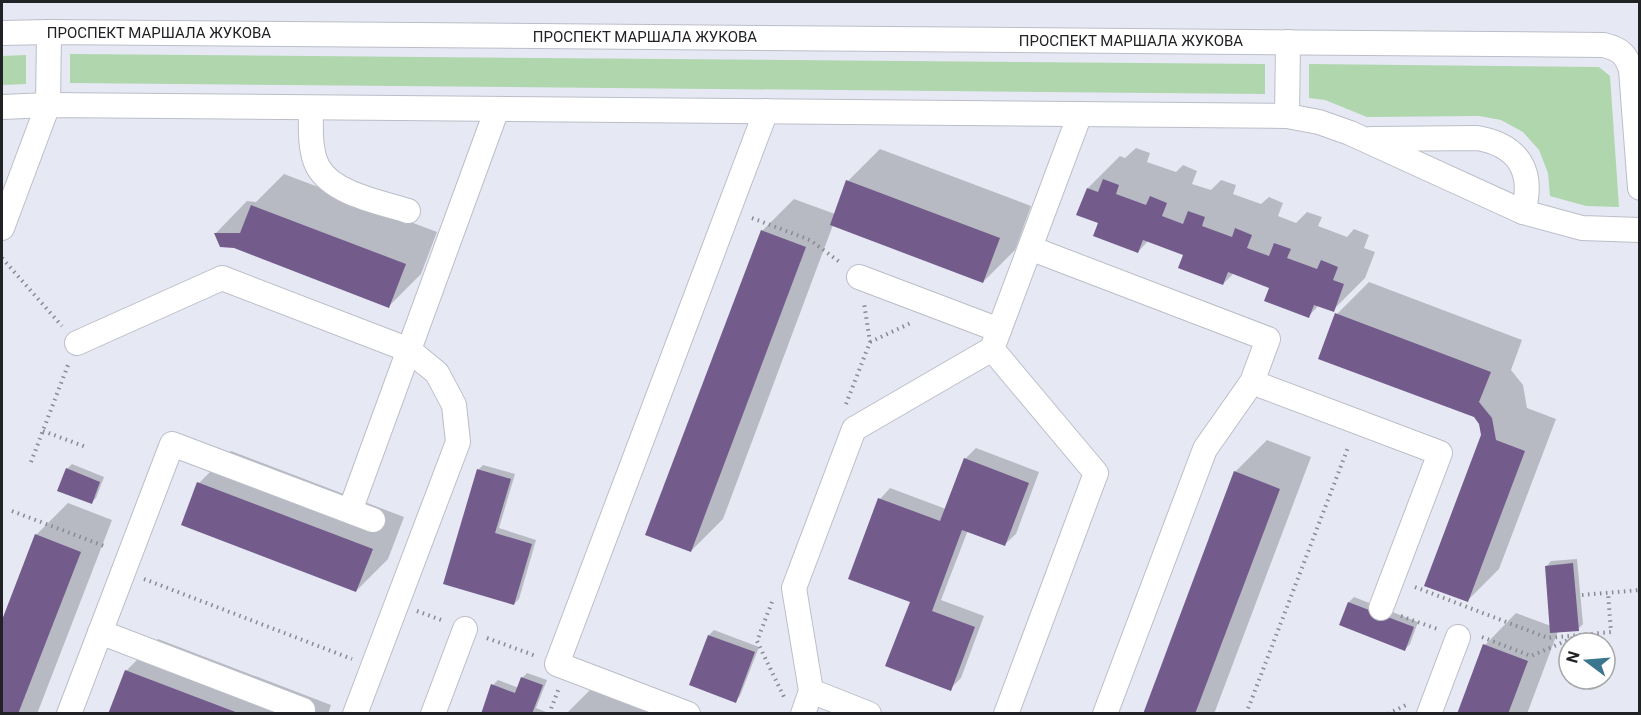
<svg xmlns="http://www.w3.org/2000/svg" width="1641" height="715" font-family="Roboto,sans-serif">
	<rect width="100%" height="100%" fill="#e6e9f4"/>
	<g fill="#afd6ad">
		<path d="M70,54L1265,64V94L70,83Z"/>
		<path d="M26,55V84L2,85V56Z"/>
		<path d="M1309,64L1599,67L1610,76L1619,207L1586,206L1550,196L1548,173L1539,150L1523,132L1501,120L1479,116L1367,117L1325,100L1309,98Z"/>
	</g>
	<g fill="#0003">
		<path d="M1136,148L1150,153L1147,162L1176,172L1183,165L1197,171L1192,184L1211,190L1221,180L1236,185L1233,194L1261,204L1269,197L1283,203L1278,216L1296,223L1307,212L1322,217L1318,226L1347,237L1354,229L1369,235L1364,248L1375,252L1365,278L1333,310L1319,305L1309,316L1271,287L1234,273L1223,284L1185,255L1148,241L1138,252L1100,222L1078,214L1088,188L1120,156L1125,158Z"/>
		<path d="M880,149L1031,206L1015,250L983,282L833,225L723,519L691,551L762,231L794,199L835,214L848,181Z"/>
		<path d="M284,174L437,232L421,274L389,306L216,233L247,201L256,202Z"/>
		<path d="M1369,282L1522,340L1511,370L1523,385L1527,408L1556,419L1499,569L1467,601L1483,435L1481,424L1475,416L1337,314Z"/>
		<path d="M1267,440L1311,457L1214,714H1144L1235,472Z"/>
		<path d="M976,448L1039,472L1016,534L1005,544L968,530L941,600L984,616L961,678L950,689L912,602L880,499L890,488L946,509L965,459Z"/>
		<path d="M231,451L404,517L388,559L356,591L199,483Z"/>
		<path d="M72,464L104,477L96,498L91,503L67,469Z"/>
		<path d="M483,465L515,474L499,528L536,540L519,599L514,604L478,470Z"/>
		<path d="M68,503L112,520L37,714H2V624L36,535Z"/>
		<path d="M1577,559L1583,624L1578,629L1558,631L1527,714H1459L1485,645L1516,613L1551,626L1546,567L1551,561Z"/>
		<path d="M1354,597L1418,622L1410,644L1405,649L1341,625L1349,602Z"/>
		<path d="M714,630L759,647L740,696L735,701L709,635Z"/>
		<path d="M158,639L331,705L328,714H110L126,671Z"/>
		<path d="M527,673L547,680L536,708L551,714H482L493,685L498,680L519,688L522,678Z"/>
		<path d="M598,682L682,714H566Z"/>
	</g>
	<g fill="#735c8c">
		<path d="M1103,179L1119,185L1116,194L1146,205L1150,196L1167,203L1162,216L1183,224L1188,211L1205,217L1202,226L1232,237L1235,228L1252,235L1247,248L1269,256L1274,243L1291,249L1287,258L1317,269L1321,260L1338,267L1333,280L1344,284L1334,312L1314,305L1309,318L1264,301L1269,288L1228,272L1223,285L1178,268L1183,255L1143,240L1138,253L1093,236L1098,223L1076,215L1087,188L1098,192Z"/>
		<path d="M846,180L1000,238L983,283L830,225Z"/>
		<path d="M251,205L406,264L389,308L234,248L220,247L214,233H240Z"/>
		<path d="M761,230L806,247L691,552L645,535Z"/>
		<path d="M1335,313L1491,372L1479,402L1492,418L1496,440L1525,451L1468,602L1424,586L1481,435L1479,424L1474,417L1318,359Z"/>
		<path d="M964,458L1029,483L1005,546L962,530L932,611L975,627L951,691L885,666L910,602L848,579L878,498L940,521Z"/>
		<path d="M66,468L100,482L92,504L57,491Z"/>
		<path d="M477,469L511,479L495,533L532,544L514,605L443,584Z"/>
		<path d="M1234,471L1280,489L1195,714H1143Z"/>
		<path d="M197,482L373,549L356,592L181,525Z"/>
		<path d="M35,534L81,552L18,714H2V620Z"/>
		<path d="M1573,563L1579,631L1550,633L1545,566Z"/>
		<path d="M1348,602L1414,627L1405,651L1339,625Z"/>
		<path d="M708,635L755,652L736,703L689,685Z"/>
		<path d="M1483,644L1528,661L1508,714H1457Z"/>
		<path d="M125,670L238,713V714H108Z"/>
		<path d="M521,677L543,685L532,714H481L491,684L515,693Z"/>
	</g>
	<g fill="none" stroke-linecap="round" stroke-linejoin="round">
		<defs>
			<g id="minor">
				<path d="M2,33L49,32L1604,45C1620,49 1626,54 1631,70L1640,188"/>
				<path d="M2,107L48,105L1287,116L1319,122L1350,133L1523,212L1582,228L1640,230"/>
				<path d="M311,108C311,126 309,150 318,167C333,194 380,202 408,211"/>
				<path d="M1287,116L1288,42"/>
				<path d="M1371,139L1477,138C1518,145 1535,171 1523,212"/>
				<path d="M2,228L48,105L49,32"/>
				<path d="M1030,248L1268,339L1252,382L1205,449L1105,714"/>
				<path d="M859,277L999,330"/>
				<path d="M77,343L222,278L409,350L437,373L454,405L458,442L355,714"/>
				<path d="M992,349L1096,473L1006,714"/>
				<path d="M1252,382L1440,453L1381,608"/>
				<path d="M350,511L497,109"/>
				<path d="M100,632L303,710"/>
				<path d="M811,691L869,714"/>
				<path d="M69,714L172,444L373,520"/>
				<path d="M433,714L465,629"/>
				<path d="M688,714L557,664L766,111"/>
				<path d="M803,714L811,691L794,588L854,429L992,349L1080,114"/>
				<path d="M1429,714L1458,637"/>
			</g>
		</defs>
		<use href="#minor" stroke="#bbbec8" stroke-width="26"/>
		<g stroke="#898b92" stroke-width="4" stroke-dasharray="1.5 4.5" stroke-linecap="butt">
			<path d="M752,218L810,240L841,263"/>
			<path d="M2,258L62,326"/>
			<path d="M870,342L913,322"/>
			<path d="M846,404L870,342L864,303"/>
			<path d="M43,431L86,447"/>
			<path d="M31,462L68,365"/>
			<path d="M12,511L107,547"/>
			<path d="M144,579L352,659"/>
			<path d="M1415,587L1548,638L1611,632L1608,592"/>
			<path d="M1582,595L1640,590"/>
			<path d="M772,602L757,641L784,697"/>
			<path d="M417,611L444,621"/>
			<path d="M1401,616L1437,629"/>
			<path d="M1482,637L1531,656L1575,637"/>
			<path d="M487,638L536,656"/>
			<path d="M549,714L559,688"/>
			<path d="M1246,714L1349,445"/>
			<path d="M1388,714L1406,705"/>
		</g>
		<use href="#minor" stroke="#fff" stroke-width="24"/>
	</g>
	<g text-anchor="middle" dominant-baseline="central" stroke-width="6" stroke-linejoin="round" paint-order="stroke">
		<g font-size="15" fill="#212225" stroke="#fff">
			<text x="159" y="33">ПРОСПЕКТ МАРШАЛА ЖУКОВА</text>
			<text x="645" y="37">ПРОСПЕКТ МАРШАЛА ЖУКОВА</text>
			<text x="1131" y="41">ПРОСПЕКТ МАРШАЛА ЖУКОВА</text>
		</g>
	</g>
	<rect width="1641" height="715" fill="none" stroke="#212225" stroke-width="6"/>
	<g transform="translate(1587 661) rotate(286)"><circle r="28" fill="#ffffff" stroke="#a6a7a8" stroke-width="1.5"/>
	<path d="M0-4.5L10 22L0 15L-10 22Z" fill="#3b768f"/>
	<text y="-9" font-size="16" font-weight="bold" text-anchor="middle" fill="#212225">N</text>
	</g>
</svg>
